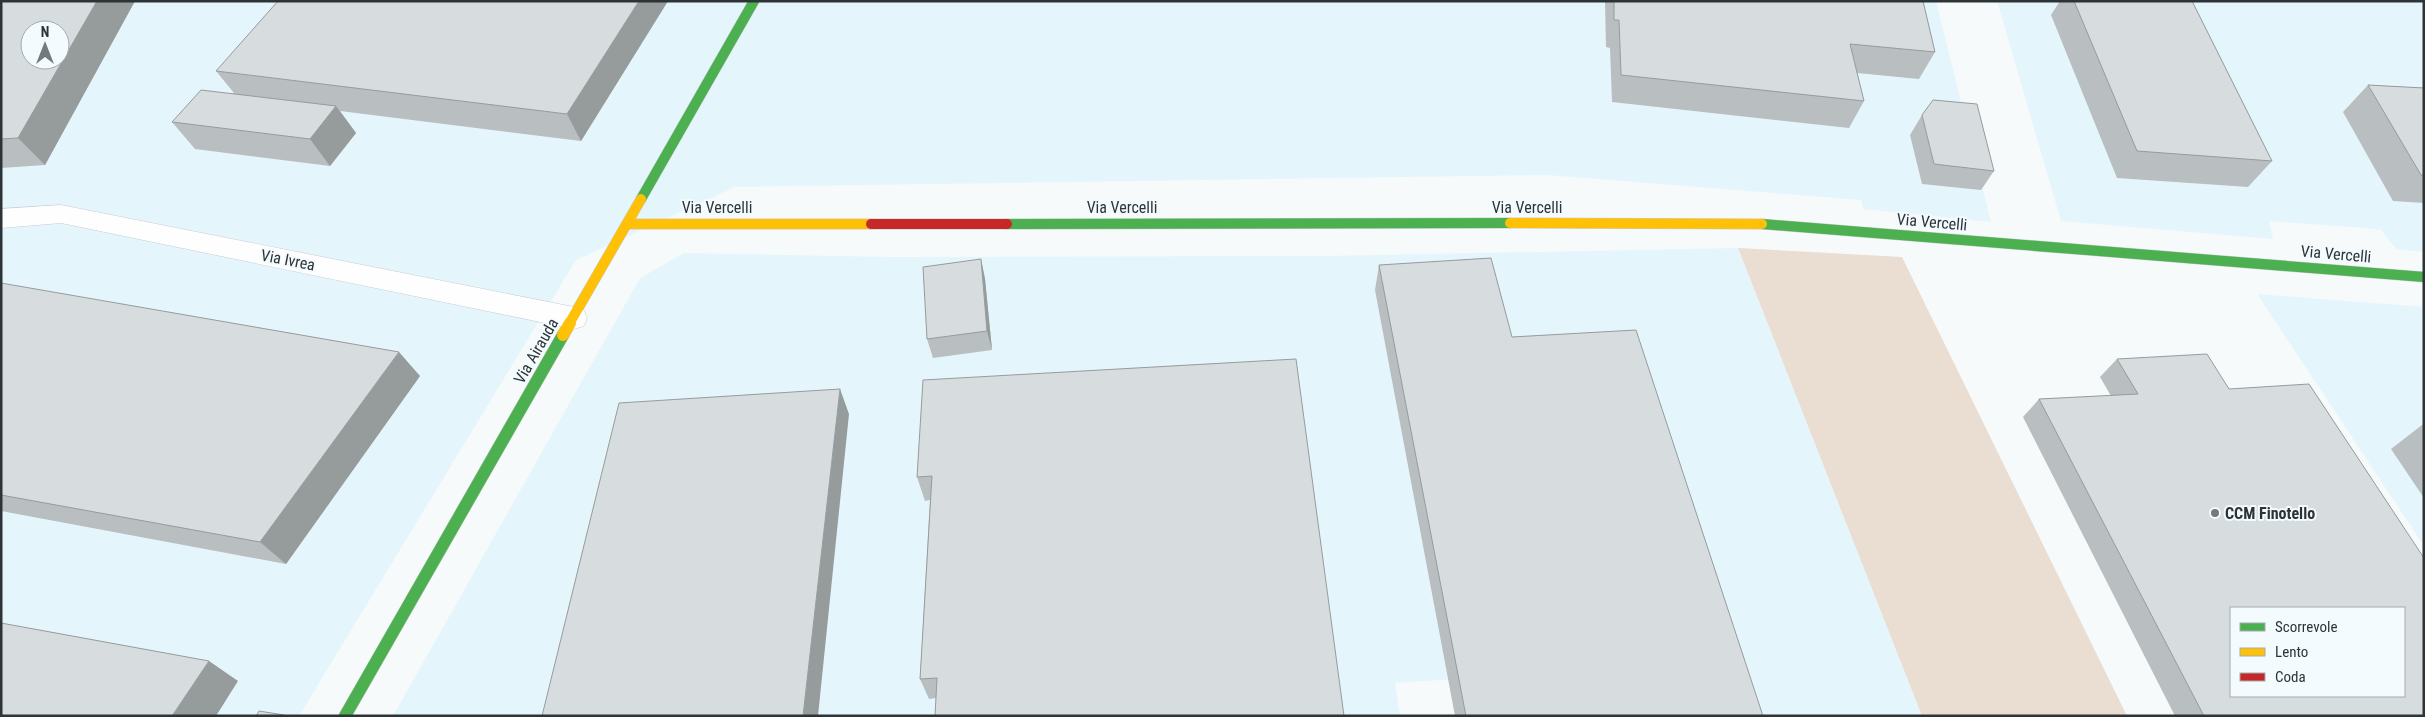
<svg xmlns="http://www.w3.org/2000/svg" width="2425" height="717" font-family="'Roboto Condensed',sans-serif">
	<rect width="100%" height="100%" fill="#f6fafb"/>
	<g fill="#e4f6fc" fill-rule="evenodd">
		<path d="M1,1H1936L1991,222L1863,209L1861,200L1547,175L735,187L576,260L299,716H1ZM30,30H60V60H30Z"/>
		<path d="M1997,1H2424V252L2396,249L2381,230L2364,228L2269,221L2273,239L2061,221Z"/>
		<path d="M1738,248L1922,716H1526L1517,675L1395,683L1400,716H393L640,278L684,253L888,257L1325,256Z"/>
		<path d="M2257,294L2424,307V546Z"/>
	</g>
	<path fill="#eaddd2" d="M1738,248L1902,257L2127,716H1922Z"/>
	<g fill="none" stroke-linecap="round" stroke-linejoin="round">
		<defs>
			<path id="street" d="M61,205L574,307L584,310L587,318L584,326L574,329L61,223L1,228V209Z"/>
			<g id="fast-far1">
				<path d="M641,199L754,1"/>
				<path d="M1007,224L1510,223"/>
				<path d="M1762,224L2424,277"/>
			</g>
			<path id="fast" d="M345,716L563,335"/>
			<g id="slow-far1">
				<path d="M1510,223L1762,224"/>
				<path d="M627,224H871"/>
				<path d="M569,324L641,199"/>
			</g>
			<path id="slow" d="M563,335L570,323"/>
			<path id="jam" d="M871,224H1007"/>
		</defs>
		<use href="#street" stroke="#c7ccce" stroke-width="1"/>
		<use href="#fast-far1" stroke="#c7ccce" stroke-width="11"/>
		<use href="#fast" stroke="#c7ccce" stroke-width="13"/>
		<use href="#slow-far1" stroke="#c7ccce" stroke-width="11"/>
		<use href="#slow" stroke="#c7ccce" stroke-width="13"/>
		<use href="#jam" stroke="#c7ccce" stroke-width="11"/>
		<use href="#street" fill="#fefefe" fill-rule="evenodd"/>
		<use href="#fast-far1" stroke="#4caf50" stroke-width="10"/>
		<use href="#fast" stroke="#4caf50" stroke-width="12"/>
		<use href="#slow-far1" stroke="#ffc107" stroke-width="10"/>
		<use href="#slow" stroke="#ffc107" stroke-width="12"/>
		<use href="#jam" stroke="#c62828" stroke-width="10"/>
	</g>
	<g fill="#b9bec0">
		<path d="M1,1H135L45,165L1,168Z"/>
		<path d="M668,1L581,141L340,111L356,133L330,166L195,149L172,122L234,93L216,71Z"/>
		<path d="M1605,1H1923L1935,52L1919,79L1857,73L1864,101L1849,128L1612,102L1610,48L1606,47Z"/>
		<path d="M2060,1H2192L2272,161L2248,187L2117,178L2051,15Z"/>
		<path d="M2368,85L2424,88V203L2393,201L2343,112Z"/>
		<path d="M1922,115L1994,171L1981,190L1922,184L1910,135Z"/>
		<path d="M981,259L985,279L992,350L933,358L927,339Z"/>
		<path d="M1379,265L1512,337L1763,716H1455L1375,290Z"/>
		<path d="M1,283L420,376L286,564L1,511Z"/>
		<path d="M1296,359L936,698L929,699L920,679L930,500L925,501L917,477Z"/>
		<path d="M2117,359L2229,389L2424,716H2175L2023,417L2039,399L2111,396L2100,377Z"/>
		<path d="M2422,425H2424V498L2391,449Z"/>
	</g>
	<g fill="#969b9c">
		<path d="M97,1H135L45,165L18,138Z"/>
		<path d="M639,1H668L581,141L567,114Z"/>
		<path d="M336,106L356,133L330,166L310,139Z"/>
		<path d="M981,259L985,279L992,350L987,331Z"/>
		<path d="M399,352L420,376L286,564L260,542Z"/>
		<path d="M840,389L849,414L818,716H803Z"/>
		<path d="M209,661L238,681L216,716H172Z"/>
	</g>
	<g fill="#d7dddf" stroke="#969b9c" fill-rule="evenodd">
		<path d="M1,1H97L18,138L1,139ZM30,30H60V60H30Z"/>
		<path d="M278,1H639L567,114L216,71Z"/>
		<path d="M1614,1H1923L1935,52L1850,44L1864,101L1621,75L1619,20H1614Z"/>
		<path d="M2074,1H2192L2272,161L2137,151Z"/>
		<path d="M2368,85L2424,88V175H2421Z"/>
		<path d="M201,90L336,106L310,139L172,122Z"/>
		<path d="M1933,100L1977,104L1994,171L1934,164L1922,115Z"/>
		<path d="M1491,258L1512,337L1636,330L1763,716H1466L1379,265Z"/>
		<path d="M981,259L987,331L927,339L923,267Z"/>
		<path d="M1,283L399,352L260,542L1,495Z"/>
		<path d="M2207,354L2229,389L2309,384L2424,558V716H2204L2039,399L2138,394L2117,359ZM2231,608H2404V696H2231Z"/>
		<path d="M1296,359L1344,716H935L937,678L920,679L932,476L917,477L923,380Z"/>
		<path d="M840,389L803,716H542L619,403Z"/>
		<path d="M1,623L209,661L172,716H1Z"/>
		<path d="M259,711L284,715L283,716H256Z"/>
	</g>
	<circle fill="#73797c" stroke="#f3fbfe" stroke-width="2" cx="2215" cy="513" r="5"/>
	<g text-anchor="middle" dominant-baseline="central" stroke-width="4" stroke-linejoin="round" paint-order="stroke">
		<g font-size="16" fill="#2d3437" stroke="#f3fbfe">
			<text x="717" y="207">Via Vercelli</text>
			<text x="1122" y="207">Via Vercelli</text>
			<text x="1527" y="207">Via Vercelli</text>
			<text transform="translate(1932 222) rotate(5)">Via Vercelli</text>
			<text transform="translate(2336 254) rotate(5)">Via Vercelli</text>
			<text transform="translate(288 260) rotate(11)">Via Ivrea</text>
			<text transform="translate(536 351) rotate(-60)">Via Airauda</text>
		</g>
		<g font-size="16" font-weight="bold" fill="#2d3437" stroke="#f3fbfe" text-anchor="start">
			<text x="2225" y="513">CCM Finotello</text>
		</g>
	</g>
	<rect width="2425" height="717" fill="none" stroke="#2d3437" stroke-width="5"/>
	<rect x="2230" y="607" width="175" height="90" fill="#f3fbfe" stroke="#a4abae"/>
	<rect x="2240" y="623" width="25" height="8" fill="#4caf50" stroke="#a4abae"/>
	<text x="2275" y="632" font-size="15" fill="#2d3437">Scorrevole</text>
	<rect x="2240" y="648" width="25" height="8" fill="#ffc107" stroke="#a4abae"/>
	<text x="2275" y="657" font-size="15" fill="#2d3437">Lento</text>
	<rect x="2240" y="673" width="25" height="8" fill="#c62828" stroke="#a4abae"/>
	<text x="2275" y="682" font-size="15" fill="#2d3437">Coda</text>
	<g transform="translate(45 45)"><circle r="24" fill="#f3fbfe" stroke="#a4abae"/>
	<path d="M0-4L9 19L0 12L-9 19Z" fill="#73797c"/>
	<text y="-8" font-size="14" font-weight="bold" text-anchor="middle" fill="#2d3437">N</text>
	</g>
</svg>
